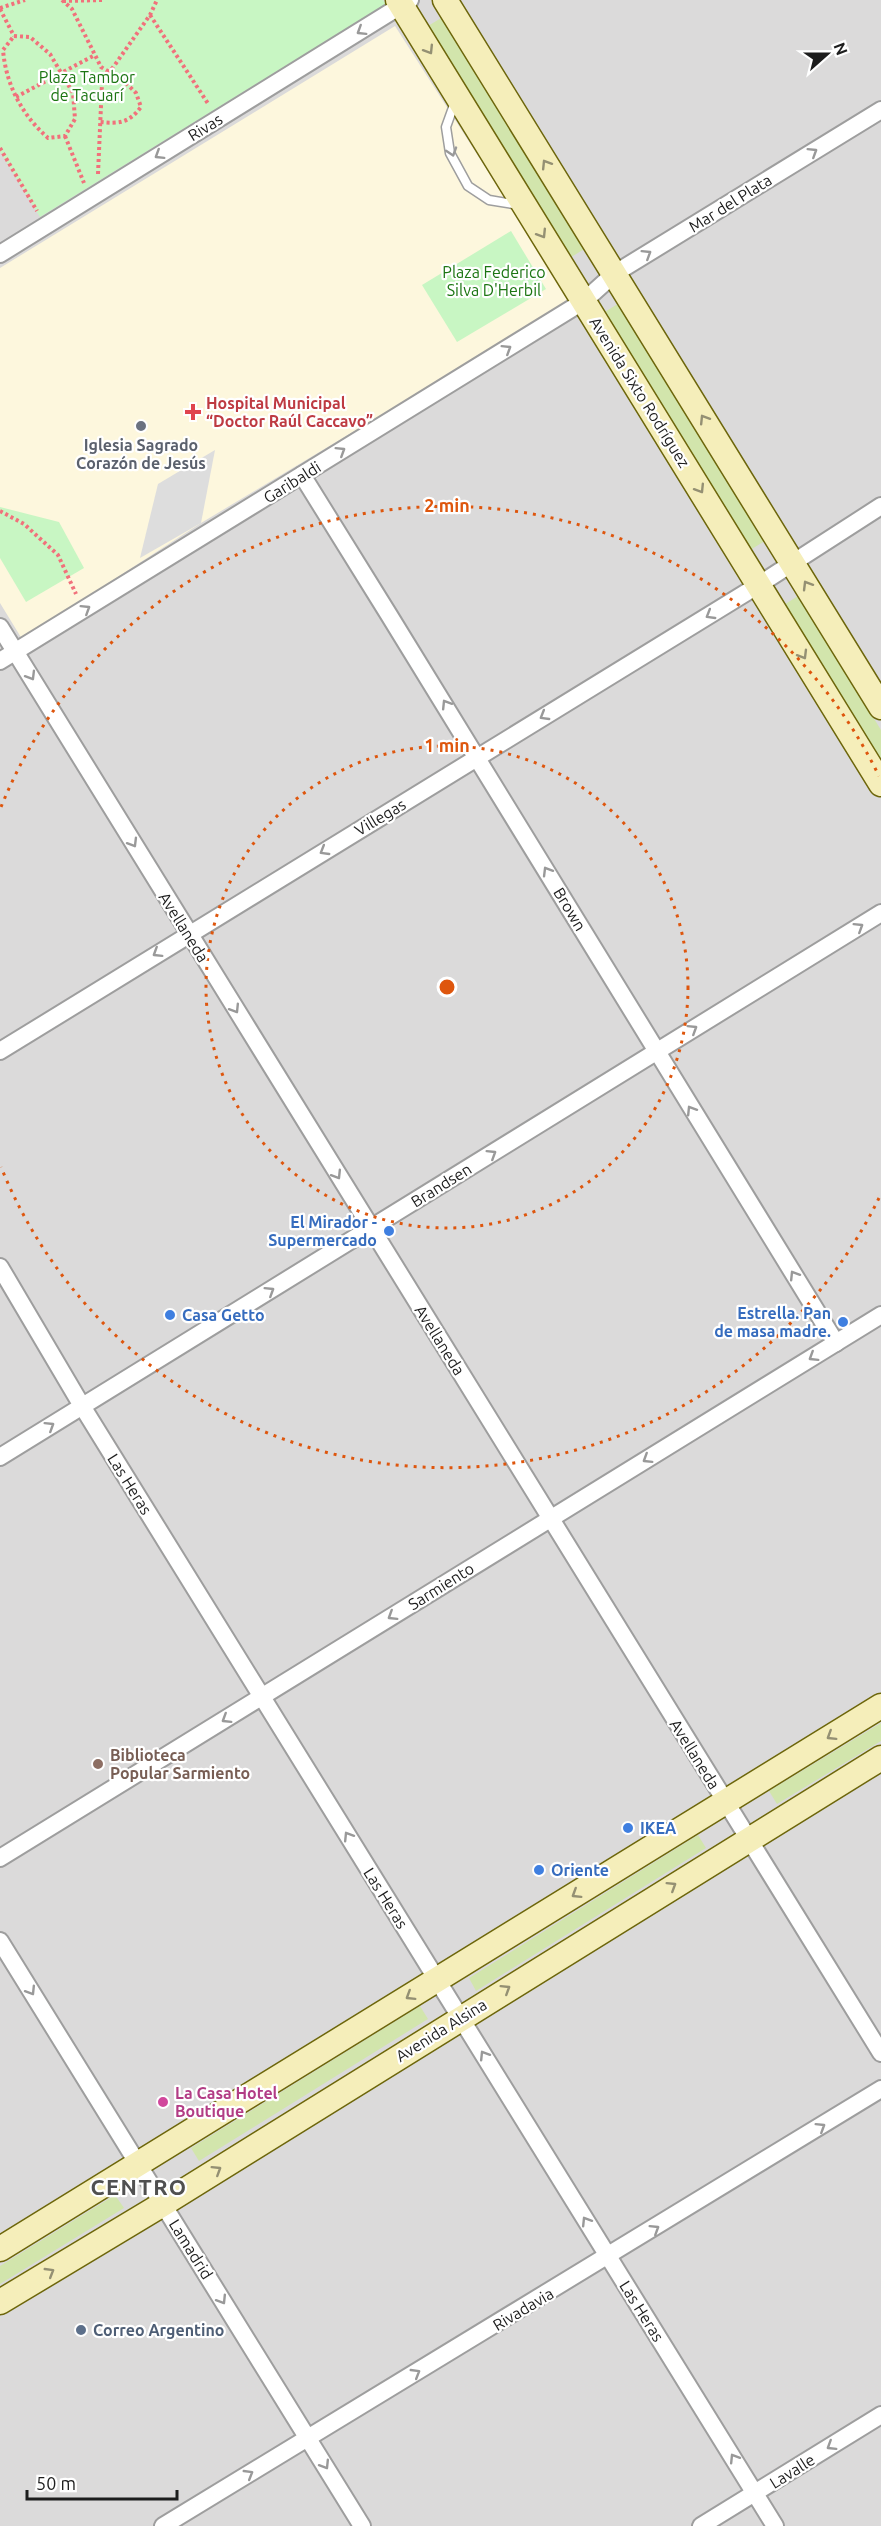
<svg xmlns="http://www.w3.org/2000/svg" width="881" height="2526" font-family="Ubuntu,sans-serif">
	<rect width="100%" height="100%" fill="#eee9e4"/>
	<rect fill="#dbdada" x="0" y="0" width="881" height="2526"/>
	<path fill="#fdf7dd" d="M395,26L571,301L201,523L22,639L0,603V268Z"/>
	<g fill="#d2e5ac">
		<path d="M446,15L586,248L568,259L428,26Z"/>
		<path d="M621,302L765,541L747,552L603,313Z"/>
		<path d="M798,596L881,730V772L779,608Z"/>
		<path d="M881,1723V1741L777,1804L769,1791Z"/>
		<path d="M698,1835L706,1848L476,1991L469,1978Z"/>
		<path d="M420,2006L428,2019L199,2161L191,2148Z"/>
		<path d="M115,2195L124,2208L0,2284V2266Z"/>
	</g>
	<g fill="#c8f6c3">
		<path d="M0,0H383L386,4L40,217L0,152Z"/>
		<path d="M511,231L546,289L457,342L422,285Z"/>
		<path d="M0,507L59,522L84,568L26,602L0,558Z"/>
	</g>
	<path fill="#ddd" d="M215,450L201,523L140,558L158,484Z"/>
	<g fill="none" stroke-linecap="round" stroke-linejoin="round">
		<defs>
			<path id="service" d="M455,102L446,127L450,153L468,186L489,200L519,205"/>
			<g id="minor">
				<path d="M0,254L410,0"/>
				<path d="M302,475C482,763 657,1054 836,1343"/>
				<path d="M0,627L881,2053"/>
				<path d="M0,661L584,301L614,274L881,110"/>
				<path d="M0,1051L760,584L881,506"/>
				<path d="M0,1267L82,1406L775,2526"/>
				<path d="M0,1457L881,913"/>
				<path d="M0,1858L881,1315"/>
				<path d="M0,1941L362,2526"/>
				<path d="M163,2526L881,2089"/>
				<path d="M701,2526L881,2415"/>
			</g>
			<g id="secondary">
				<path d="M398,0L881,784"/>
				<path d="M445,0L881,707"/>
				<path d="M0,2249L881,1706"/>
				<path d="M0,2302L163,2204L881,1758"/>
			</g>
		</defs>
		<use href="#service" stroke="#9e9e9e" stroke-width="11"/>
		<use href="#minor" stroke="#9e9e9e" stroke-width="20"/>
		<use href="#secondary" stroke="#6d660b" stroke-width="27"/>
		<g stroke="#f1717b" stroke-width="4" stroke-dasharray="3 3" stroke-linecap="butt">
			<path d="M62,0L72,9L101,67L124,81L136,93L141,107C129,123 119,124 100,122"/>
			<path d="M63,1L104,0"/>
			<path d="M0,8L25,0"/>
			<path d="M0,9L14,36"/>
			<path d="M150,15L209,105"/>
			<path d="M14,36L30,37L50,54L73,93L75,119L65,136L48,138C22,115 6,85 3,50Z"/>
			<path d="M16,97L95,55"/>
			<path d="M65,136L84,183"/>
			<path d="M0,148L37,211"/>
			<path d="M98,174L102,83L150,15L157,0"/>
			<path d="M0,511L24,524L58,555L76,594"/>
		</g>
		<use href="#service" stroke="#fff" stroke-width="8"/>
		<use href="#minor" stroke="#fff" stroke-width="16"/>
		<use href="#secondary" stroke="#f5eeba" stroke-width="24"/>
	</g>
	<defs><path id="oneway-chevron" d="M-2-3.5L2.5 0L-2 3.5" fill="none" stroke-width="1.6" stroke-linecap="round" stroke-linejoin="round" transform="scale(1.5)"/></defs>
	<g stroke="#999">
		<use href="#oneway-chevron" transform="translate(361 31) rotate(148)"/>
		<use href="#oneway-chevron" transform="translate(452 152) rotate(72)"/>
		<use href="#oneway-chevron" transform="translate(813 152) rotate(-32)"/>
		<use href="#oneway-chevron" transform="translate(159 155) rotate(148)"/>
		<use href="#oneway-chevron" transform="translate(647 254) rotate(-32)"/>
		<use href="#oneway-chevron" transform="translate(507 349) rotate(-32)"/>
		<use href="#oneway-chevron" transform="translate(341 451) rotate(-32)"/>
		<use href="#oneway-chevron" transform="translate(86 609) rotate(-32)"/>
		<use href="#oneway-chevron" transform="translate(710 615) rotate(149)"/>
		<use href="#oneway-chevron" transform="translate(31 676) rotate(59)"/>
		<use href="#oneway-chevron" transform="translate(446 704) rotate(-122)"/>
		<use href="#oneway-chevron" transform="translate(544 716) rotate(149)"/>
		<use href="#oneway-chevron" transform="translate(133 843) rotate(59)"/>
		<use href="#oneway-chevron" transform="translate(324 851) rotate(149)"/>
		<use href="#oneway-chevron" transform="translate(547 871) rotate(-121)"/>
		<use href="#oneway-chevron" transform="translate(859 927) rotate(-32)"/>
		<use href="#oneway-chevron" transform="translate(157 953) rotate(148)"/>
		<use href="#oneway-chevron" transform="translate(235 1009) rotate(58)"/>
		<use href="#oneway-chevron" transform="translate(693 1029) rotate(-32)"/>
		<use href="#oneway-chevron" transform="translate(691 1110) rotate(-122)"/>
		<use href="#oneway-chevron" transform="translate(492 1154) rotate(-32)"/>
		<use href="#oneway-chevron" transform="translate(337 1175) rotate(58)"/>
		<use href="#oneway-chevron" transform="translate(794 1275) rotate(-122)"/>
		<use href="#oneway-chevron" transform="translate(270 1291) rotate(-32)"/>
		<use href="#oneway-chevron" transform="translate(813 1357) rotate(148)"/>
		<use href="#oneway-chevron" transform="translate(50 1426) rotate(-32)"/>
		<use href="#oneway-chevron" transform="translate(647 1459) rotate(148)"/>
		<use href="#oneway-chevron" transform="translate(392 1616) rotate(148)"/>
		<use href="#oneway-chevron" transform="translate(226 1719) rotate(148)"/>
		<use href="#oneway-chevron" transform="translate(348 1836) rotate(-122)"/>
		<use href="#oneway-chevron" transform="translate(31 1991) rotate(58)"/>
		<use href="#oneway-chevron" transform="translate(484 2055) rotate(-122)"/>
		<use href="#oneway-chevron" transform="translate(821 2127) rotate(-32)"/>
		<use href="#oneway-chevron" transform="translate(586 2221) rotate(-122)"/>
		<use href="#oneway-chevron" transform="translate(655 2229) rotate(-32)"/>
		<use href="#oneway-chevron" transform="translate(222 2300) rotate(58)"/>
		<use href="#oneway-chevron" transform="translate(416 2373) rotate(-31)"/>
		<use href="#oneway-chevron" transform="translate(831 2446) rotate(148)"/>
		<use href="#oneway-chevron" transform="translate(734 2458) rotate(-122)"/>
		<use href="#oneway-chevron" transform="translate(325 2465) rotate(58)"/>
		<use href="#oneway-chevron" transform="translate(249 2474) rotate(-31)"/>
	</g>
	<g stroke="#949073">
		<use href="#oneway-chevron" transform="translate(429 50) rotate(58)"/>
		<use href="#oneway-chevron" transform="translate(546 164) rotate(-122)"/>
		<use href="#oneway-chevron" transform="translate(542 234) rotate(58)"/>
		<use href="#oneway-chevron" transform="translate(704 419) rotate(-122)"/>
		<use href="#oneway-chevron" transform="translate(700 489) rotate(58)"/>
		<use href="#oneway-chevron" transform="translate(807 585) rotate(-121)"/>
		<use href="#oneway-chevron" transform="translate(803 655) rotate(59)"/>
		<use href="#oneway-chevron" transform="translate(831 1736) rotate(148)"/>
		<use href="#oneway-chevron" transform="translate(672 1886) rotate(-32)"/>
		<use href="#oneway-chevron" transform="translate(576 1894) rotate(148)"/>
		<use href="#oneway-chevron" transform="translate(506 1989) rotate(-32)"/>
		<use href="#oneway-chevron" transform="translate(410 1996) rotate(148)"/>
		<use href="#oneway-chevron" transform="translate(217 2170) rotate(-32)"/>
		<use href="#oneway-chevron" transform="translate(50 2272) rotate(-31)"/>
	</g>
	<g fill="none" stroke="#de560d" stroke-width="3" stroke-dasharray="3 6">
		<circle cx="447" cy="987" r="241"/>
		<path d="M879 1198A481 481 0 0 1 1 1167M1 807A481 481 0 0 1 879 776"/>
	</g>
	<path fill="#e0444e" stroke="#fff" stroke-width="2" d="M190 403h6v6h6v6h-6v6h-6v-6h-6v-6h6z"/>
	<circle fill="#6b7280" stroke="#fff" stroke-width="2" cx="141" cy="426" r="6"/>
	<g fill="#3f7fe0" stroke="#fff" stroke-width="2">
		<circle cx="389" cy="1231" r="6"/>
		<circle cx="170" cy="1315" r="6"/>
		<circle cx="843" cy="1322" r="6"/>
		<circle cx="628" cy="1828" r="6"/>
		<circle cx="539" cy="1870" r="6"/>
	</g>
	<circle fill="#8d6e63" stroke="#fff" stroke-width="2" cx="98" cy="1764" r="6"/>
	<circle fill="#d1479c" stroke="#fff" stroke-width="2" cx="163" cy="2102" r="6"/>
	<circle fill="#5c6f8a" stroke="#fff" stroke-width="2" cx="81" cy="2330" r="6"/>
	<g text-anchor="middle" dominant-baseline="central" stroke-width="4.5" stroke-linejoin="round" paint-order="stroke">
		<g font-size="16" fill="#1b7512" stroke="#fff">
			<text x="87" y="77">Plaza Tambor<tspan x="87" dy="18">de Tacuarí</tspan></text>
			<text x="494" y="272">Plaza Federico<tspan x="494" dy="18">Silva D'Herbil</tspan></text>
		</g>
		<g font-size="16" fill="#1d1d1d" stroke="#fff">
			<text transform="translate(205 127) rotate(-32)">Rivas</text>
			<text transform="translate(730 203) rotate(-32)">Mar del Plata</text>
			<text transform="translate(640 392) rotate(58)">Avenida Sixto Rodríguez</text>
			<text transform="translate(292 482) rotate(-32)">Garibaldi</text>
			<text transform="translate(380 817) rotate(-31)">Villegas</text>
			<text transform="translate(570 909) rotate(59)">Brown</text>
			<text transform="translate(184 927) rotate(58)">Avellaneda</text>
			<text transform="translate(441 1185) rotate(-32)">Brandsen</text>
			<text transform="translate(440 1340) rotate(58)">Avellaneda</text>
			<text transform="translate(130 1484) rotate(58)">Las Heras</text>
			<text transform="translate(441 1586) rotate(-32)">Sarmiento</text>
			<text transform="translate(695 1754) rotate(58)">Avellaneda</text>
			<text transform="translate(386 1898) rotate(58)">Las Heras</text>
			<text transform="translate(441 2030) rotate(-32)">Avenida Alsina</text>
			<text transform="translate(191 2249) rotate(58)">Lamadrid</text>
			<text transform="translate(523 2309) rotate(-31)">Rivadavia</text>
			<text transform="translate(642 2311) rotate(58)">Las Heras</text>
			<text transform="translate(792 2471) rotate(-32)">Lavalle</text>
		</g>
		<g font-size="16" font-weight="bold" fill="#be3a42" stroke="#fff" text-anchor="start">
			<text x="206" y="403">Hospital Municipal<tspan x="206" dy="18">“Doctor Raúl Caccavo”</tspan></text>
		</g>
		<g font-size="16" font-weight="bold" fill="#5b616d" stroke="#fff">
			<text x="141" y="445">Iglesia Sagrado<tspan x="141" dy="18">Corazón de Jesús</tspan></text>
		</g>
		<g font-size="16" font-weight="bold" fill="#366cbe" stroke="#fff" text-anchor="start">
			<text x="377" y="1222" text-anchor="end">El Mirador -<tspan x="377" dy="18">Supermercado</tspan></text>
			<text x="831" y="1313" text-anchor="end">Estrella. Pan<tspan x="831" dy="18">de masa madre.</tspan></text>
			<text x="182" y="1315">Casa Getto</text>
			<text x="640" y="1828">IKEA</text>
			<text x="551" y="1870">Oriente</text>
		</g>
		<g font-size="16" font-weight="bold" fill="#785e54" stroke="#fff" text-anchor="start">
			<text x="110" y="1755">Biblioteca<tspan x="110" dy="18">Popular Sarmiento</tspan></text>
		</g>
		<g font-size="16" font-weight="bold" fill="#b23c85" stroke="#fff" text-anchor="start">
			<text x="175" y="2093">La Casa Hotel<tspan x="175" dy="18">Boutique</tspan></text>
		</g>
		<g font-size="16" font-weight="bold" fill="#4e5e75" stroke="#fff" text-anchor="start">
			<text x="93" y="2330">Correo Argentino</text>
		</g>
		<g font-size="22" font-weight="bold" letter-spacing="1.5" fill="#505050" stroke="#fff">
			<text x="139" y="2186">CENTRO</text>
		</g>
	</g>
	<circle cx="447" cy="987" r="9" fill="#de560d" stroke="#fff" stroke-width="3"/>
	<g font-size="18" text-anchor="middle" font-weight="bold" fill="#de560d" stroke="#fff" stroke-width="4.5" stroke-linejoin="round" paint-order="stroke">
		<text x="447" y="512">2 min</text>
		<text x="447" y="752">1 min</text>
	</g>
	<g transform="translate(827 54) rotate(69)" stroke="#ffffff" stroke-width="4.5" paint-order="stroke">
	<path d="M0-4.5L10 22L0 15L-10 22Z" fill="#1d1d1d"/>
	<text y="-9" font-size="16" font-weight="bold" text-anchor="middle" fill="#1d1d1d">N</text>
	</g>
	<path d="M27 2490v9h150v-9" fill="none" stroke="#1d1d1d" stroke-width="3"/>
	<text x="36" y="2490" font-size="18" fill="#1d1d1d" stroke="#ffffff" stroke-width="4.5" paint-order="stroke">50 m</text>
</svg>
